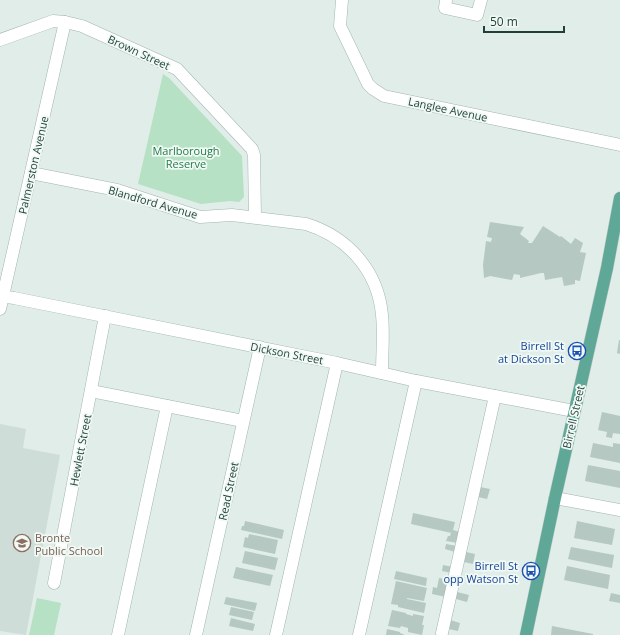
<svg xmlns="http://www.w3.org/2000/svg" width="620" height="635" font-family="'Open Sans',sans-serif">
	<rect width="100%" height="100%" fill="#e0ede8"/>
	<path fill="#ceddd7" d="M0,424L26,429L23,448L60,455L26,635L0,631Z"/>
	<g fill="#b6e1c4">
		<path d="M163,74L169,78L242,156L244,197L239,202L230,201L201,204L138,184Z"/>
		<path d="M37,598L61,603L54,635H29Z"/>
	</g>
	<g fill="#b5c8c1">
		<path d="M490,222L524,227L520,234L529,241L528,243H532L543,226L560,237L561,236L571,244L575,238L583,243L580,252L586,253L580,281L575,280V284L564,286L562,277L545,280L544,273H541L520,278V275L514,274L512,280L490,276L484,278L483,265L486,241L491,242L492,238L487,237Z"/>
		<path d="M619,340H620V354L617,353Z"/>
		<path d="M602,412L620,416V434L613,433L612,438L606,437L607,432L598,430Z"/>
		<path d="M593,443L613,447V443L620,444V463L590,457Z"/>
		<path d="M588,465L620,471V488L585,481Z"/>
		<path d="M480,487L490,489L487,499L478,497Z"/>
		<path d="M413,513L455,522L453,530L460,532L458,543L446,541L448,536H450L451,533L456,534L411,524Z"/>
		<path d="M245,521L284,530L282,539L241,530L242,526H244Z"/>
		<path d="M577,521L615,529L612,545L574,538Z"/>
		<path d="M249,534L278,540L275,554L243,547L245,537L248,538Z"/>
		<path d="M446,544L457,546L455,552L445,549Z"/>
		<path d="M571,547L614,555L612,568L568,559Z"/>
		<path d="M245,551L278,558L275,570L242,563Z"/>
		<path d="M466,552L475,554L473,564L464,562Z"/>
		<path d="M443,565L453,567L452,573L442,571Z"/>
		<path d="M567,566L610,575L608,589L564,580Z"/>
		<path d="M236,567L273,575L270,586L233,578Z"/>
		<path d="M396,571L427,578L426,586L394,579Z"/>
		<path d="M439,578L450,580L446,597L432,594L433,587L437,588Z"/>
		<path d="M396,581L427,588L424,601L407,598V599L426,603L424,613L398,607V605L391,604Z"/>
		<path d="M457,592L469,595L467,602L456,599Z"/>
		<path d="M611,593L620,595V603L609,601Z"/>
		<path d="M226,597L257,603L255,611L224,604Z"/>
		<path d="M231,607L254,612L252,620L229,615Z"/>
		<path d="M392,610L406,613V614L413,616V614L424,616L422,625H424L422,635L408,632V628L401,626L400,628L388,626Z"/>
		<path d="M231,618L255,624L253,631L229,626Z"/>
		<path d="M450,620L460,623L458,631L449,629Z"/>
		<path d="M552,626L593,634V635H551Z"/>
		<path d="M387,629L400,632V633L405,635H386Z"/>
	</g>
	<g fill="none" stroke-linecap="round" stroke-linejoin="round">
		<defs>
			<g id="minor">
				<path d="M342,0L340,26L368,84L373,89L384,96L620,145"/>
				<path d="M446,0L445,8L477,15L481,0"/>
				<path d="M0,40L53,21L65,22L82,26L177,69L252,149L254,155L255,217"/>
				<path d="M31,173L117,190L200,217L232,215L306,224C348,237 378,271 382,315C384,334 382,354 382,373"/>
				<path d="M0,296L14,298L337,363L416,381L574,411"/>
				<path d="M0,309L65,22"/>
				<path d="M91,391L243,421"/>
				<path d="M555,498L620,510"/>
				<path d="M54,583L105,316"/>
				<path d="M442,633L495,396"/>
				<path d="M118,635L167,406"/>
				<path d="M196,635L260,347"/>
				<path d="M276,635L337,363"/>
				<path d="M359,635L416,381"/>
			</g>
			<path id="major" d="M526,635L555,498L607,268L620,198"/>
		</defs>
		<use href="#minor" stroke="#a2b5b0" stroke-width="13"/>
		<use href="#major" stroke="#c0c9c7" stroke-width="13"/>
		<use href="#minor" stroke="#fff" stroke-width="12"/>
		<use href="#major" stroke="#5fa898" stroke-width="12"/>
	</g>
	<defs>
		<symbol id="bus-ring" viewBox="-11 -11 22 22"><circle r="9.5" fill="#f1f9f5" stroke="#1a4fb4" stroke-width="1.5"/><path d="M-5-6H5V4H4V6H2V4H-2V6H-4V4H-5ZM-3.5-4V0h7V-4ZM-3.5 1.2v1.5H-2V1.2ZM2 1.2v1.5H3.5V1.2Z" fill="#1a4fb4"/></symbol>
		<symbol id="school-ring" viewBox="-11 -11 22 22"><circle r="9.5" fill="#f1f9f5" stroke="#8d6e63" stroke-width="1.5"/><path d="M0-5L7-2L0 1L-7-2ZM-4 1L0 2.5L4 1V4Q0 6-4 4Z" fill="#8d6e63"/></symbol>
	</defs>
	<g fill-rule="evenodd">
		<use href="#bus-ring" x="567" y="341" width="20" height="20"/>
		<use href="#school-ring" x="12" y="533" width="20" height="20"/>
		<use href="#bus-ring" x="521" y="561" width="20" height="20"/>
	</g>
	<g text-anchor="middle" dominant-baseline="central" stroke-width="3.5" stroke-linejoin="round" paint-order="stroke">
		<g font-size="11" fill="#1f3f38" stroke="#f1f9f5">
			<text transform="translate(139 52) rotate(25)">Brown Street</text>
			<text transform="translate(448 109) rotate(12)">Langlee Avenue</text>
			<text transform="translate(33 165) rotate(-77)">Palmerston Avenue</text>
			<text transform="translate(153 202) rotate(16)">Blandford Avenue</text>
			<text transform="translate(287 353) rotate(11)">Dickson Street</text>
			<text transform="translate(573 417) rotate(-77)">Birrell Street</text>
			<text transform="translate(80 450) rotate(-79)">Hewlett Street</text>
			<text transform="translate(228 491) rotate(-78)">Read Street</text>
		</g>
		<g font-size="11" fill="#247b4a" stroke="#f1f9f5">
			<text x="186" y="150">Marlborough<tspan x="186" dy="13">Reserve</tspan></text>
		</g>
		<g font-size="11" fill="#164399" stroke="#f1f9f5" text-anchor="end">
			<text x="564" y="345">Birrell St<tspan x="564" dy="13">at Dickson St</tspan></text>
			<text x="518" y="565">Birrell St<tspan x="518" dy="13">opp Watson St</tspan></text>
		</g>
		<g font-size="11" fill="#785e54" stroke="#f1f9f5" text-anchor="start">
			<text x="35" y="537">Bronte<tspan x="35" dy="13">Public School</tspan></text>
		</g>
	</g>
	<path d="M484 26v6h80v-6" fill="none" stroke="#1f3f38" stroke-width="2"/>
	<text x="490" y="26" font-size="12" fill="#1f3f38" stroke="#f1f9f5" stroke-width="3" paint-order="stroke">50 m</text>
</svg>
